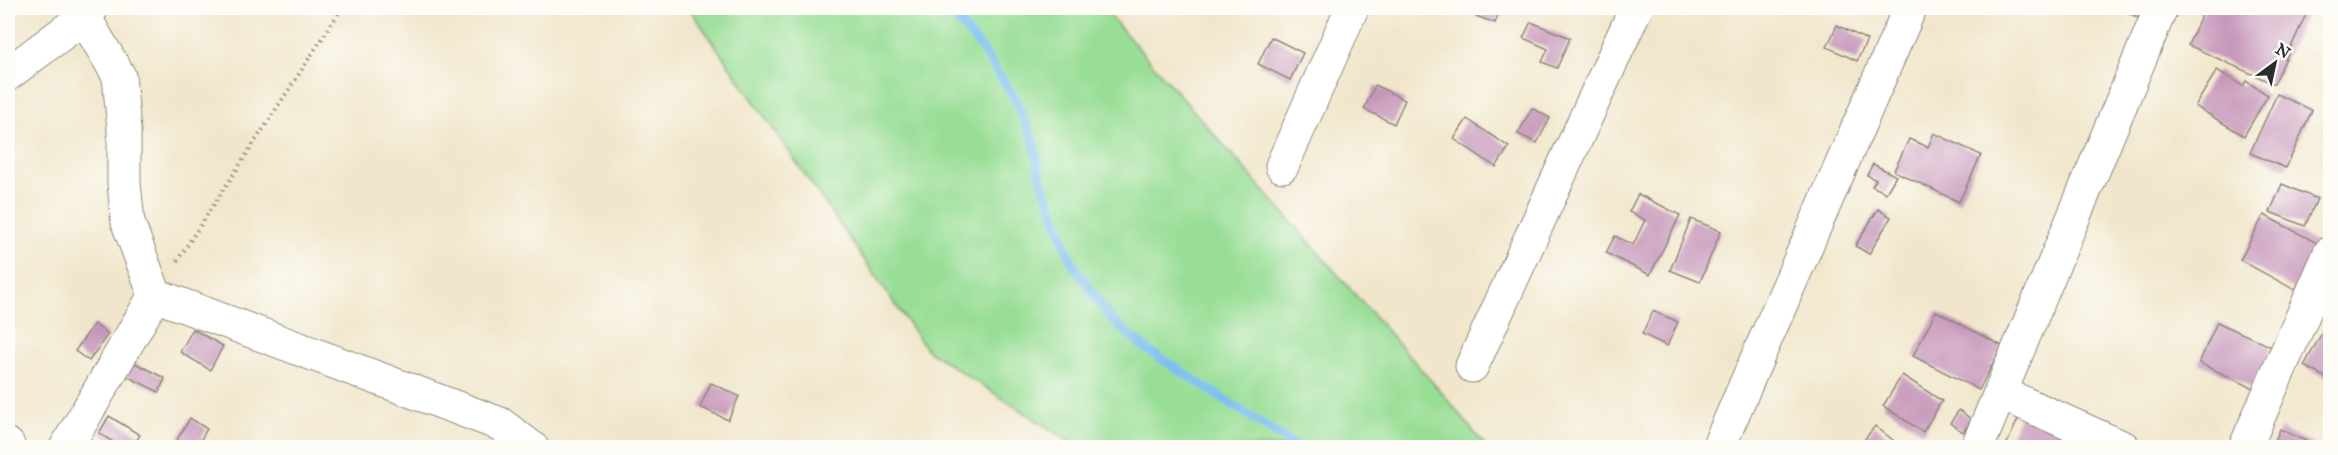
<svg xmlns="http://www.w3.org/2000/svg" width="2338" height="455" font-family="'IM FELL Great Primer',serif">
	<rect width="100%" height="100%" fill="#fdfcf7"/>
	<filter id="ink" filterUnits="userSpaceOnUse"><feTurbulence type="fractalNoise" baseFrequency=".0167" numOctaves="2"/><feDisplacementMap in="SourceGraphic" scale="12" xChannelSelector="R" yChannelSelector="G"/><feConvolveMatrix kernelMatrix="1 2 1 2 8 2 1 2 1" color-interpolation-filters="sRGB"/></filter>
	<filter id="wash" filterUnits="userSpaceOnUse"><feTurbulence type="fractalNoise" baseFrequency=".008" numOctaves="4" result="noise"/><feDisplacementMap in="SourceGraphic" scale="24" xChannelSelector="R" yChannelSelector="G"/><feGaussianBlur stdDeviation="1.35" result="paint"/><feColorMatrix in="noise" values="0 0 0 0 0 0 0 0 0 0 0 0 0 0 0 0 0 1.4 0 .05"/><feComposite in="paint" operator="in"/></filter>
	<g filter="url(#wash)">
		<rect width="100%" height="100%" fill="#f1e6cb"/>
		<path fill="#99de96" stroke="#628460" stroke-width="1.5" d="M689,8H1103L1448,400L1486,447H1078L927,350Z"/>
		<g fill="none" stroke-linecap="round" stroke-linejoin="round">
			<path stroke="#7cbdf1" stroke-width="9" d="M946,8L979,45L1014,97L1034,141L1040,175L1072,263L1111,319L1145,348L1299,448"/>
		</g>
		<g id="blocks">
			<g fill="#c696ba">
				<path d="M1454,8H1501L1495,23Z"/>
				<path d="M2119,8H2149L2143,20Z"/>
				<path d="M2205,8H2309L2274,84L2188,45Z"/>
				<path d="M1531,22L1570,38L1557,68L1542,62L1548,49L1523,38Z"/>
				<path d="M1837,25L1867,40L1857,61L1827,47Z"/>
				<path d="M1271,37L1303,53L1290,80L1258,64Z"/>
				<path d="M2217,70L2243,86L2246,81L2268,95L2244,136L2195,106Z"/>
				<path d="M1375,85L1405,100L1394,124L1364,109Z"/>
				<path d="M2277,94L2312,110L2286,168L2250,153Z"/>
				<path d="M1532,108L1550,118L1537,143L1518,134Z"/>
				<path d="M1467,119L1509,147L1496,167L1454,139Z"/>
				<path d="M1934,133L1981,155L1959,202L1894,171L1909,139L1928,147Z"/>
				<path d="M1873,164L1896,176L1886,193L1872,186L1876,180L1867,175Z"/>
				<path d="M2282,184L2317,199L2305,226L2270,212Z"/>
				<path d="M1638,194L1680,215L1650,275L1606,253L1615,236L1633,245L1645,220L1629,212Z"/>
				<path d="M1878,209L1891,217L1869,254L1855,246Z"/>
				<path d="M2264,215L2319,244L2295,290L2240,260Z"/>
				<path d="M1691,219L1721,231L1700,282L1670,270Z"/>
				<path d="M1653,311L1678,322L1667,346L1642,334Z"/>
				<path d="M1936,311L2002,346L1979,390L1913,356Z"/>
				<path d="M2330,318V380L2304,366Z"/>
				<path d="M2217,322L2272,347L2253,388L2199,363Z"/>
				<path d="M94,324L108,334L89,361L75,351Z"/>
				<path d="M193,329L223,346L210,370L180,352Z"/>
				<path d="M131,361L165,378L159,392L124,375Z"/>
				<path d="M1902,375L1942,401L1923,432L1883,406Z"/>
				<path d="M711,383L739,396L728,420L700,407Z"/>
				<path d="M2025,404L2078,429L2070,448H2005Z"/>
				<path d="M1959,410L1972,420L1963,432L1950,423Z"/>
				<path d="M109,416L140,435L132,448H122L99,433Z"/>
				<path d="M190,418L207,429L196,448H172Z"/>
				<path d="M1875,426L1903,448H1868L1862,443Z"/>
				<path d="M2280,429L2321,448H2272Z"/>
			</g>
		</g>
	</g>
	<g filter="url(#ink)">
		<use href="#blocks" fill-opacity="0" stroke="#8e887b" stroke-width="1.5"/>
		<g fill="none" stroke-linecap="round" stroke-linejoin="round">
			<defs>
				<g id="minor">
					<path d="M84,17L119,76L124,130V183L128,223L155,295L500,424L532,448"/>
					<path d="M8,74L84,17L92,8"/>
					<path d="M1282,166L1352,8"/>
					<path d="M1472,366L1636,8"/>
					<path d="M2001,393L2124,448"/>
					<path d="M8,445L9,448"/>
					<path d="M66,448L155,295"/>
					<path d="M1718,448L1910,8"/>
					<path d="M1977,448L2161,8"/>
					<path d="M2245,448L2330,253"/>
				</g>
			</defs>
			<use href="#minor" stroke="#8e887b" stroke-width="35"/>
			<path stroke="#8e887b" stroke-width="4" stroke-dasharray="1.5 4.5" stroke-linecap="butt" d="M177,261L342,8"/>
			<use href="#minor" stroke="#fff" stroke-width="33"/>
		</g>
	</g>
	<rect width="2338" height="455" fill="none" stroke="#fdfcf7" stroke-width="30"/>
	<g transform="translate(2275 63) rotate(33)" stroke="#fdfcf7" stroke-width="4.5" paint-order="stroke">
	<path d="M0-4.5L10 22L0 15L-10 22Z" fill="#2b2b2b"/>
	<text y="-9" font-size="16" font-weight="bold" text-anchor="middle" fill="#2b2b2b">N</text>
	</g>
</svg>
